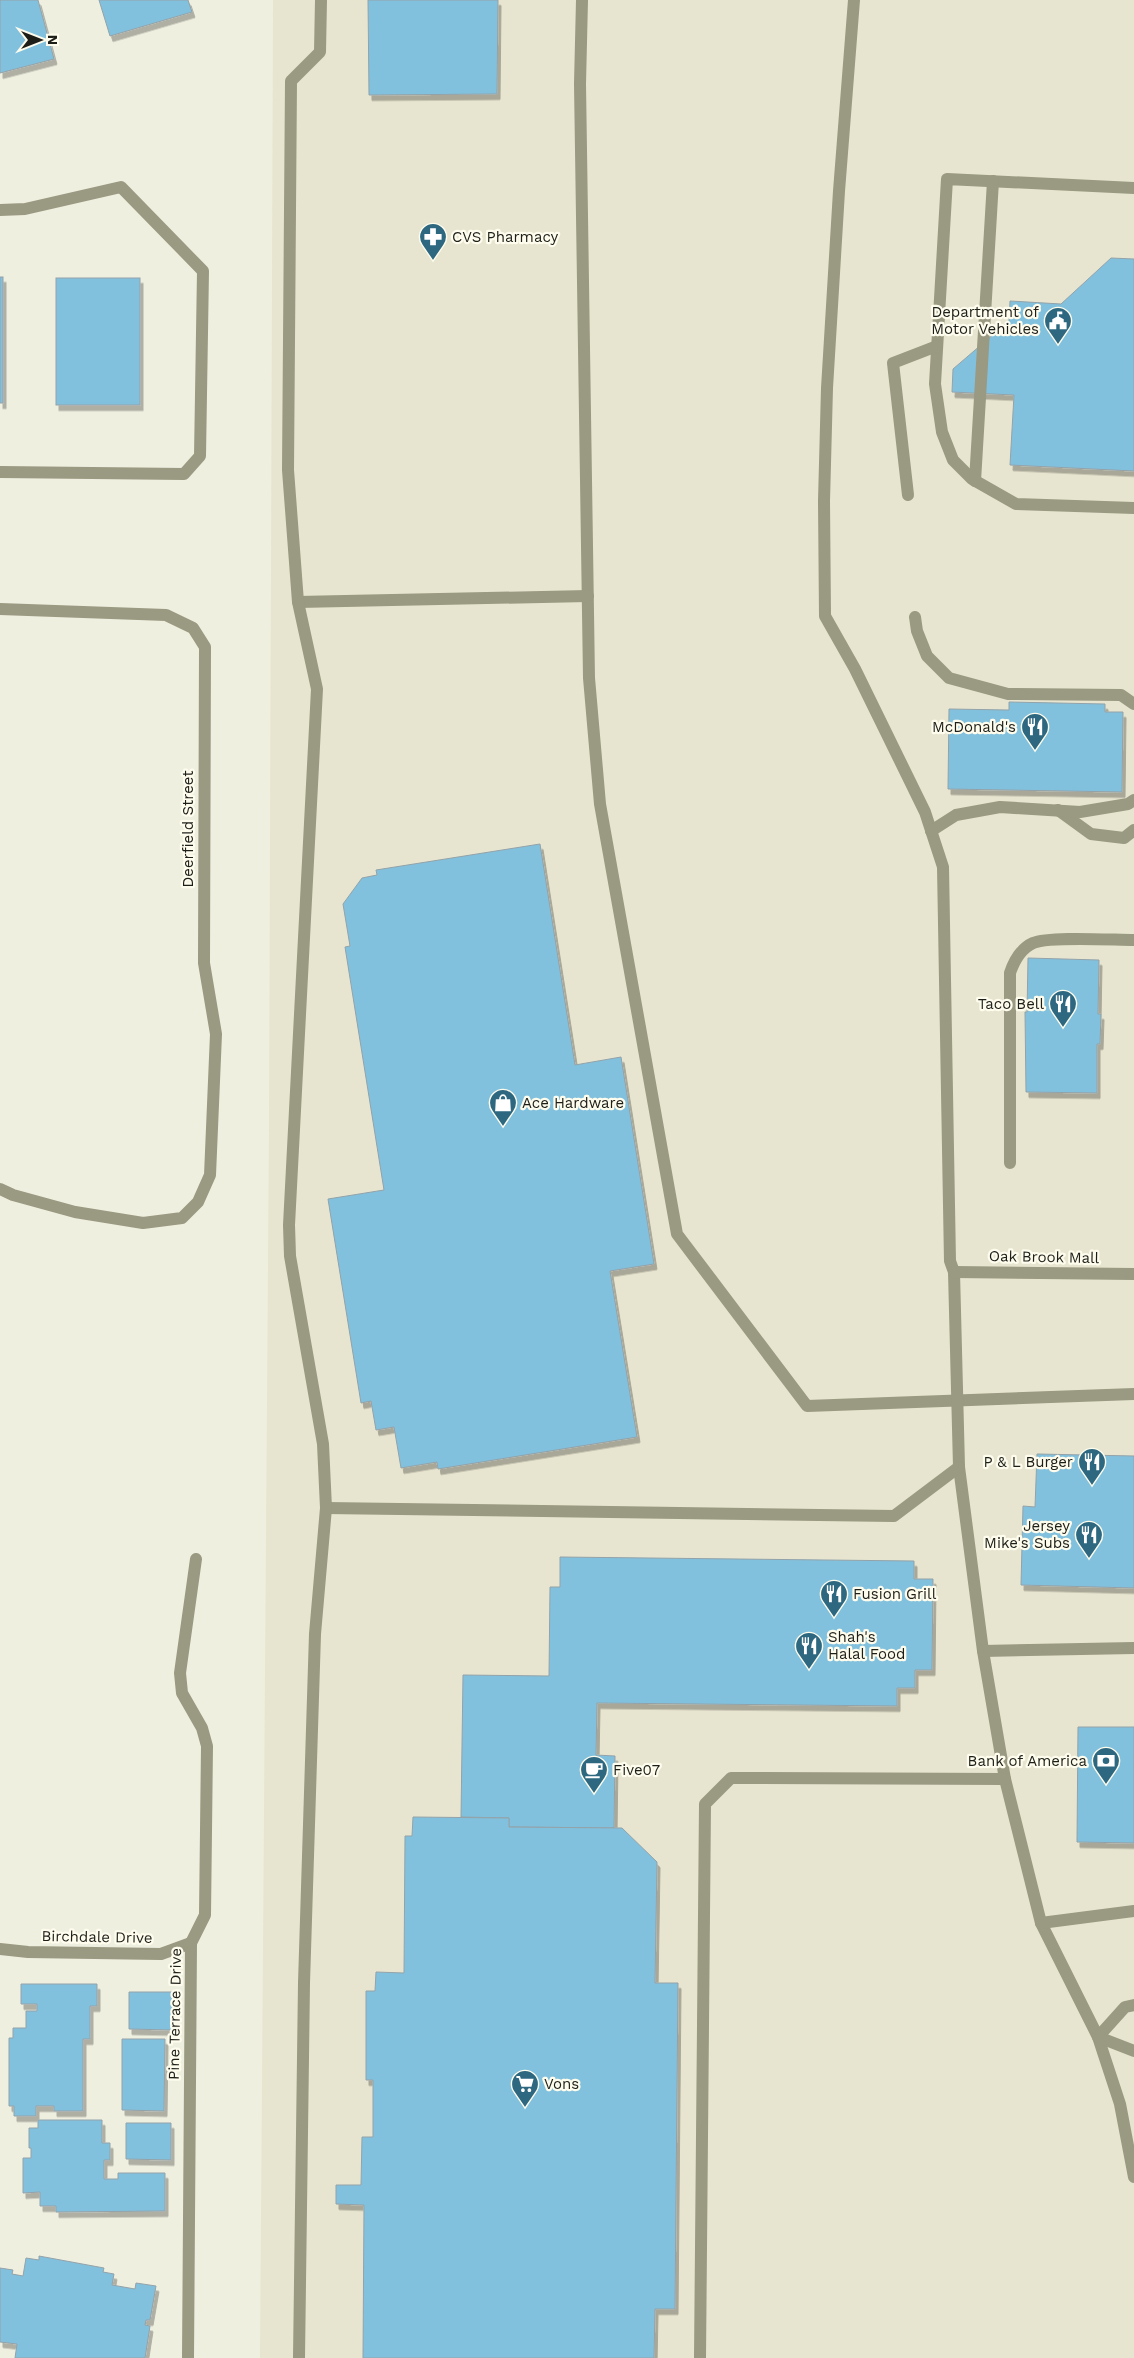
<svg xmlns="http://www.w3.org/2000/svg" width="1134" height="2358" font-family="'Work Sans',sans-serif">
	<defs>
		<filter id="shadow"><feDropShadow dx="3" dy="5.5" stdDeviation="0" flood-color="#0004"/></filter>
	</defs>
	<rect width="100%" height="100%" fill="#efefe0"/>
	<path fill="#e7e5cf" d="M273,0H1134V2358H260L269,1124Z"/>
	<g fill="#82c1dd" stroke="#93a2a9" filter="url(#shadow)">
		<path d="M0,0H38L54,59L0,73Z"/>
		<path d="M99,0H188L192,12L110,36Z"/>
		<path d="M368,0H498L497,94L369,95Z"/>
		<path d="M1111,258L1134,259V471L1010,465L1014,395L952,392L953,369L1009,321L1010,301L1061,304Z"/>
		<rect x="0" y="277" width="3" height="126"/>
		<rect x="56" y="278" width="84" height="127"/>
		<path d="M1009,702L1105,704V712H1123L1122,792L948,789L949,709L1009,710Z"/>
		<path d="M540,844L575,1065L621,1057L654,1264L610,1271L637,1437L438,1469L437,1462L401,1468L394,1427L376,1430L371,1401L361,1403L328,1199L384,1190L345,947L350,946L343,904L362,878L377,875L376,870Z"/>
		<path d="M1028,958L1099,960L1098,1014H1101L1100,1044H1097V1093L1026,1092L1025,1012H1027Z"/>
		<path d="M1037,1454L1134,1456V1588L1021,1585L1023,1506L1035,1507Z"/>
		<path d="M560,1557L914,1561V1579H933L932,1670H915V1688H897V1706L597,1703L596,1755L615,1756L614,1828L509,1827V1818L461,1817L463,1675L549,1676L550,1587H560Z"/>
		<path d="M1078,1727H1134V1843L1077,1842Z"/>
		<path d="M413,1817L509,1818V1827L622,1828L657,1862L655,1983H678L675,2309H655L654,2358H363L364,2205L336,2204V2185H361L362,2137H373V2080H366V1991H375L376,1972L404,1973L405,1836H412Z"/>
		<path d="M21,1984H97V2006H90V2039H83V2111H54V2106H36V2116H14V2106H9V2038H13V2028H26V2011H37V2004H21Z"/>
		<path d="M129,1992H172V2030L129,2029Z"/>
		<path d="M122,2039H165L164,2111L122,2110Z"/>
		<path d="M38,2120H102V2143H110V2160H104V2179H118V2173H165V2211L56,2212V2206H40V2192L23,2193V2158H31V2148H29V2128H38Z"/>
		<path d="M126,2123H171V2160L126,2159Z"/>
		<path d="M39,2256L104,2268L103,2272L114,2274L112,2285L135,2289L136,2283L156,2286L150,2320H146L145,2325L150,2326L145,2358H15L17,2344L0,2342V2268L13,2270L12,2274L23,2276L26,2258L39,2260Z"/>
	</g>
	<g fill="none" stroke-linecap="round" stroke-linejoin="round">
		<g stroke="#9a9981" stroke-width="12">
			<path d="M582,0L580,84L589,678L600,804L677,1234L807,1406L1134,1394"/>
			<path d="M854,0L839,191L827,388L824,501L825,616L855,669L925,812L943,867L950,1261L954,1272L959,1467L983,1651L1005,1779L1041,1923L1098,2037L1120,2104L1134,2177"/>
			<path d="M1134,188L947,179L935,384L942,432L953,460L972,479L1016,504L1134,508"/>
			<path d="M0,210L25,209L121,187L203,271L200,456L184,474L0,472"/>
			<path d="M975,481L993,181"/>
			<path d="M908,495L893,363L937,346"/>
			<path d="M298,602L588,596"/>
			<path d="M0,609L166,615L193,628L205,647L204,963L216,1034L210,1175L198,1202L182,1218L143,1223L75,1212L13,1195L0,1189"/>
			<path d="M915,617L917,631L927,656L949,678L1008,694L1121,695L1134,704"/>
			<path d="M1058,810L1091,834L1124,838L1134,830"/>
			<path d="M931,831L956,815L1000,807L1080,812L1128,804L1134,800"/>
			<path d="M1010,1163V973C1014,961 1020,949 1033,943C1049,936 1113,940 1134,940"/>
			<path d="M954,1272L1134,1274"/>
			<path d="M326,1508L894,1516L959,1467"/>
			<path d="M983,1651L1134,1648"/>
			<path d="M1041,1923L1134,1911"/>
			<path d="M0,1949L28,1952L161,1954L191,1943"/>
			<path d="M1134,2005L1125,2007L1098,2037L1134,2051"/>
			<path d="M188,2358L191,1943L205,1915L207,1746L202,1728L182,1693L180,1673L196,1559"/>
			<path d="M299,2358L304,1983L315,1634L326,1508L323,1444L290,1256L289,1225L317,689L298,602L288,470L291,81L320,52L321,0"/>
			<path d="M700,2358L705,1804L731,1778L1005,1779"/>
		</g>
	</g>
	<defs>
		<symbol id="pharmacy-pin" viewBox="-11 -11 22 30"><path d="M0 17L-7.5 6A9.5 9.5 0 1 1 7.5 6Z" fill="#2d6780" stroke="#fdfced"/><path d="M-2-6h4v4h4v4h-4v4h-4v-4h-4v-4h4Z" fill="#fff"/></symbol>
		<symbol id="civic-pin" viewBox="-11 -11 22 30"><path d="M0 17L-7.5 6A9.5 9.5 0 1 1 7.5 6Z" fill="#2d6780" stroke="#fdfced"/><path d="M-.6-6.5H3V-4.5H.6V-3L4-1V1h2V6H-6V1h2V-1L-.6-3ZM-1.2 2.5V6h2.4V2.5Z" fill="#fff"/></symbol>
		<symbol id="restaurant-pin" viewBox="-11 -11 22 30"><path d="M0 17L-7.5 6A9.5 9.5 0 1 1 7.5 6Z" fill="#2d6780" stroke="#fdfced"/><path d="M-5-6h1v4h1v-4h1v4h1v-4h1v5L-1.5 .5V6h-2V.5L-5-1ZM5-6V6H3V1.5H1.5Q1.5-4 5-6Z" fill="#fff"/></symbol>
		<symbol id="shop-pin" viewBox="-11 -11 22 30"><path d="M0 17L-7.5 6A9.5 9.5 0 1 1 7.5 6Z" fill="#2d6780" stroke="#fdfced"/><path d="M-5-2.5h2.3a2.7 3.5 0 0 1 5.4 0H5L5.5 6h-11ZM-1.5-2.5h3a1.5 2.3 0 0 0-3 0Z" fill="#fff"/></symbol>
		<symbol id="bank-pin" viewBox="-11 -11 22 30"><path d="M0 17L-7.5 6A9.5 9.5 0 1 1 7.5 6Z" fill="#2d6780" stroke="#fdfced"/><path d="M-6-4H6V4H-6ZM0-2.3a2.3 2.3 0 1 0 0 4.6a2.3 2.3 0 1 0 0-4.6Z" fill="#fff"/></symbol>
		<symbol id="cafe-pin" viewBox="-11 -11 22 30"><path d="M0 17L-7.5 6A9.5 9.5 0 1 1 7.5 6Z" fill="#2d6780" stroke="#fdfced"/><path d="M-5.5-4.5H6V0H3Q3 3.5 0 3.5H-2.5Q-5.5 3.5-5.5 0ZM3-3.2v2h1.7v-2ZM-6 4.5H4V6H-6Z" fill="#fff"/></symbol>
		<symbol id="supermarket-pin" viewBox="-11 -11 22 30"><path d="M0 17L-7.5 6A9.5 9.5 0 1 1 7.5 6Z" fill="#2d6780" stroke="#fdfced"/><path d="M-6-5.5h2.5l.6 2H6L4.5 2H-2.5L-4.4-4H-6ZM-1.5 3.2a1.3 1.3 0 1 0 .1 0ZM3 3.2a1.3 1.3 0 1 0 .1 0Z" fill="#fff"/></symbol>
	</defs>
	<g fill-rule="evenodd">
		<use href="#pharmacy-pin" x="417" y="221" width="32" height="43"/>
		<use href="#civic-pin" x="1042" y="305" width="32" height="43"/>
		<use href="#restaurant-pin" x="1019" y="711" width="32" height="43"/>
		<use href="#restaurant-pin" x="1047" y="988" width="32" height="43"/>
		<use href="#shop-pin" x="487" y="1087" width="32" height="43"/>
		<use href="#restaurant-pin" x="1076" y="1446" width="32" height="43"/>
		<use href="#restaurant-pin" x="1073" y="1519" width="32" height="43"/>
		<use href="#restaurant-pin" x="818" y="1578" width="32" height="43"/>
		<use href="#restaurant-pin" x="793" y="1630" width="32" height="43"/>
		<use href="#bank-pin" x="1090" y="1745" width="32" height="43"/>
		<use href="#cafe-pin" x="578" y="1754" width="32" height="43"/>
		<use href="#supermarket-pin" x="509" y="2068" width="32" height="43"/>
	</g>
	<g text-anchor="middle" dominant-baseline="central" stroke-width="4.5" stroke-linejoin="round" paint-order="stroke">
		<g font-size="15" fill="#1e1e19" stroke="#fdfced" text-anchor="start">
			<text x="452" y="237">CVS Pharmacy</text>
			<text x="1039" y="312" text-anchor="end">Department of<tspan x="1039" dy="17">Motor Vehicles</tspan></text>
			<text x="1016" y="727" text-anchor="end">McDonald's</text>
			<text x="1044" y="1004" text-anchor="end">Taco Bell</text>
			<text x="522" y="1103">Ace Hardware</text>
			<text x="1073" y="1462" text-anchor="end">P &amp; L Burger</text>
			<text x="1070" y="1526" text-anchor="end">Jersey<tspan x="1070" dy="17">Mike's Subs</tspan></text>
			<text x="853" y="1594">Fusion Grill</text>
			<text x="828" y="1637">Shah's<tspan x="828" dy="17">Halal Food</tspan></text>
			<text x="1087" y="1761" text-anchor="end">Bank of America</text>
			<text x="613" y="1770">Five07</text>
			<text x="544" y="2084">Vons</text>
		</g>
		<g font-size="15" fill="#1e1e19" stroke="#fdfced">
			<text transform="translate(188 829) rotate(-90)">Deerfield Street</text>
			<text transform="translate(1044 1257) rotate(1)">Oak Brook Mall</text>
			<text transform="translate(97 1937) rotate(1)">Birchdale Drive</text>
			<text transform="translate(175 2014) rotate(-89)">Pine Terrace Drive</text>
		</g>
	</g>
	<g transform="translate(40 40) rotate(90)" stroke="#fdfced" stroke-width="4" paint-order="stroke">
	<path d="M0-4L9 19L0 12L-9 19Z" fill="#1e1e19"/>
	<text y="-8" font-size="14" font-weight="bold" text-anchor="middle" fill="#1e1e19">N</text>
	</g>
</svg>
